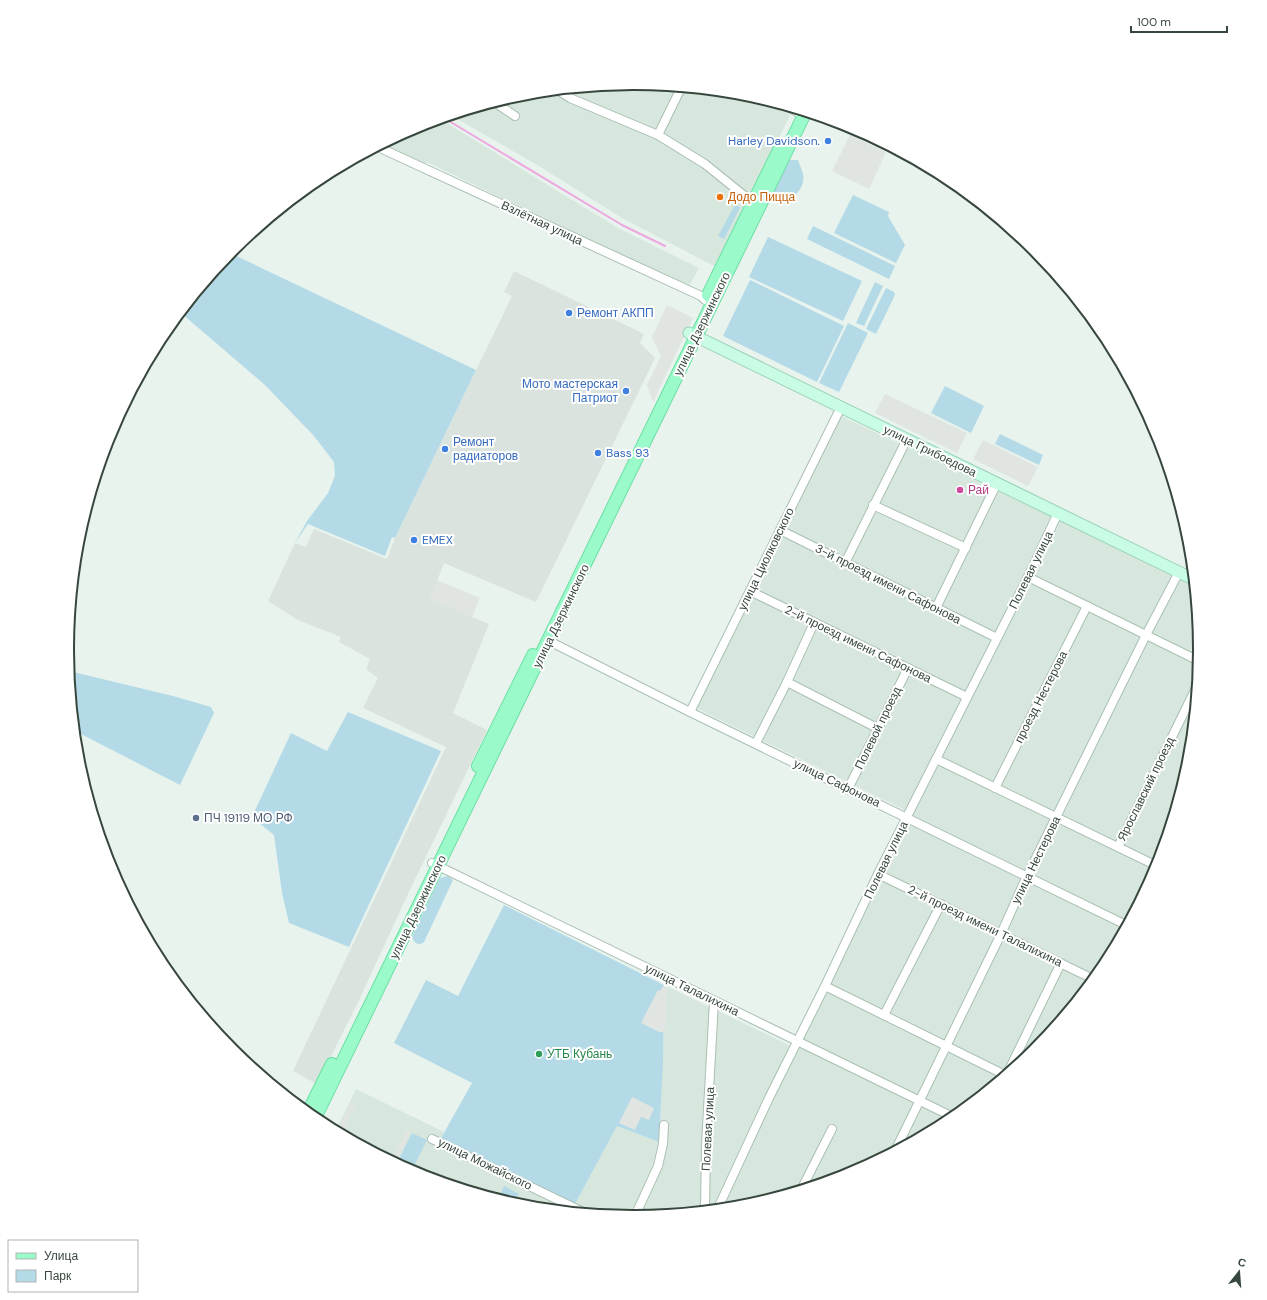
<svg xmlns="http://www.w3.org/2000/svg" width="1267" height="1300" font-family="'DM Sans',sans-serif">
	<rect width="100%" height="100%" fill="#e8f3ee"/>
	<g fill="#d7e7de">
		<path d="M634,84L744,94L793,109L716,267L622,218L539,166L452,116L523,94Z"/>
		<path d="M440,119L618,228L699,268L688,288L427,162L425,165L382,145L417,127Z"/>
		<path d="M839,415L1194,585L1200,650L1189,761L1157,867L1104,965L1034,1051L948,1121L850,1173L744,1206L633,1216L523,1206L416,1173L336,1130L356,1089L444,1132L441,1138L575,1204L617,1126L659,1142L663,1065L664,985L793,1047L909,812L692,706Z"/>
	</g>
	<path fill="#dae3dd" d="M514,271L644,334L640,343L655,358L536,602L444,563L430,599L489,624L453,713L487,730L406,898L360,998L317,1084L293,1071L446,747L363,708L378,678L366,669L370,659L339,642L341,637L298,620L268,601L295,543L306,547L314,529L387,559L395,538L512,296L504,292Z"/>
	<g fill="#b3dae6">
		<path d="M789,160H798C800,167 805,174 803,182C800,196 784,205 772,196Z"/>
		<path d="M853,195L889,212L888,216L905,245L896,263L834,233Z"/>
		<path d="M736,203L740,208L724,239L718,236Z"/>
		<path d="M813,226L895,266L889,279L807,239Z"/>
		<path d="M768,237L862,281L843,321L749,277Z"/>
		<path d="M230,253L476,370L395,538L392,537L385,556L308,524L295,543L307,521L328,493L335,476L334,462L314,436L265,385L181,313Z"/>
		<path d="M750,280L844,326L817,382L723,336Z"/>
		<path d="M875,282L883,286L864,326L856,323Z"/>
		<path d="M886,288L894,292L895,295L876,334L866,329Z"/>
		<path d="M848,323L868,333L839,392L819,383Z"/>
		<path d="M945,386L984,406L971,433L931,413Z"/>
		<path d="M1000,434L1043,455L1039,465L995,444Z"/>
		<path d="M69,671L173,696L211,707L214,713L180,785L83,735L75,729Z"/>
		<path d="M348,712L441,751L349,947L289,923L282,893L274,835L252,817L291,733L327,751Z"/>
		<path d="M448,876L453,880L424,942C418,947 413,942 412,936L440,878Z"/>
		<path d="M504,905L664,985L663,1065L659,1142L617,1126L575,1204L441,1138L472,1083L394,1043L426,980L458,996Z"/>
		<path d="M412,1133L427,1140L413,1168L398,1161Z"/>
		<path d="M504,1186L519,1194L515,1203L499,1198Z"/>
	</g>
	<g fill="#e0e5e2">
		<path d="M850,135L886,152L869,189L832,171Z"/>
		<path d="M667,305L693,318L653,402L647,385L661,356L652,337Z"/>
		<path d="M885,394L967,433L957,453L875,413Z"/>
		<path d="M983,440L1038,467L1028,486L973,459Z"/>
		<path d="M437,580L480,598L472,617L429,599Z"/>
		<path d="M663,986L667,988L665,1032H659L641,1023L658,990L660,991Z"/>
		<path d="M632,1097L654,1108L649,1120L641,1117L635,1130L619,1123Z"/>
		<path d="M352,1101L356,1103L341,1133L337,1131Z"/>
		<path d="M407,1130L411,1132L396,1162L392,1160Z"/>
	</g>
	<g fill="none" stroke-linecap="round" stroke-linejoin="round">
		<path stroke="#eea7e0" stroke-width="2" d="M444,118L622,225L665,246"/>
		<defs>
			<g id="street">
				<path d="M559,91L570,98L658,135L705,164L752,202"/>
				<path d="M496,103L515,116"/>
				<path d="M790,108L797,112"/>
				<path d="M658,135L681,88"/>
				<path d="M378,147L701,296L705,300"/>
				<path d="M873,505L966,548"/>
				<path d="M780,530L997,638"/>
				<path d="M845,563L907,439"/>
				<path d="M1028,577L1199,661"/>
				<path d="M750,591L967,697"/>
				<path d="M936,608L997,483"/>
				<path d="M549,641L690,712L1126,925"/>
				<path d="M787,682L877,728"/>
				<path d="M690,712L841,407"/>
				<path d="M756,743L787,682L814,623"/>
				<path d="M936,759L1157,866"/>
				<path d="M995,788L1087,606"/>
				<path d="M848,789L908,668"/>
				<path d="M1118,847L1196,688"/>
				<path d="M432,863L953,1117"/>
				<path d="M878,874L1093,979"/>
				<path d="M825,986L1005,1075"/>
				<path d="M884,1015L941,904"/>
				<path d="M1008,1072L1061,963"/>
				<path d="M432,1139L581,1211"/>
				<path d="M896,1149L1001,934L1027,876L1146,635L1179,572"/>
				<path d="M802,1188L832,1129"/>
				<path d="M718,1208L769,1098L825,986L878,874L1028,577L1058,513"/>
				<path d="M705,1209L706,1145L714,1001"/>
				<path d="M635,1216L658,1166L663,1144L664,1125"/>
			</g>
			<path id="secondary" d="M689,333L1193,579"/>
			<g id="primary">
				<path d="M708,295L780,148"/>
				<path d="M478,766L533,655"/>
				<path d="M308,1112L332,1064"/>
				<path d="M315,1118L805,113"/>
			</g>
		</defs>
		<use href="#street" stroke="#abbfb3" stroke-width="10"/>
		<use href="#secondary" stroke="#99d1b6" stroke-width="13"/>
		<use href="#primary" stroke="#6bdfa3" stroke-width="14"/>
		<use href="#street" stroke="#fff" stroke-width="8"/>
		<use href="#secondary" stroke="#c9fce5" stroke-width="11"/>
		<use href="#primary" stroke="#9bfaca" stroke-width="12"/>
	</g>
	<g fill="#3f7fe0" stroke="#fff" stroke-width="1.5">
		<circle cx="828" cy="141" r="4"/>
		<circle cx="569" cy="313" r="4"/>
		<circle cx="626" cy="391" r="4"/>
		<circle cx="445" cy="449" r="4"/>
		<circle cx="598" cy="453" r="4"/>
		<circle cx="414" cy="540" r="4"/>
	</g>
	<circle fill="#e8710a" stroke="#fff" stroke-width="1.5" cx="720" cy="197" r="4"/>
	<circle fill="#d1479c" stroke="#fff" stroke-width="1.5" cx="960" cy="490" r="4"/>
	<circle fill="#5c6f8a" stroke="#fff" stroke-width="1.5" cx="196" cy="818" r="4"/>
	<circle fill="#2e9e5b" stroke="#fff" stroke-width="1.5" cx="539" cy="1054" r="4"/>
	<g text-anchor="middle" dominant-baseline="central" stroke-width="4" stroke-linejoin="round" paint-order="stroke">
		<g font-size="12" fill="#366cbe" stroke="#fff" text-anchor="start">
			<text x="820" y="141" text-anchor="end">Harley Davidson.</text>
			<text x="577" y="313">Ремонт АКПП</text>
			<text x="618" y="384" text-anchor="end">Мото мастерская<tspan x="618" dy="14">Патриот</tspan></text>
			<text x="453" y="442">Ремонт<tspan x="453" dy="14">радиаторов</tspan></text>
			<text x="606" y="453">Bass 93</text>
			<text x="422" y="540">EMEX</text>
		</g>
		<g font-size="12" fill="#c56008" stroke="#fff" text-anchor="start">
			<text x="728" y="197">Додо Пицца</text>
		</g>
		<g font-size="12" fill="#37473d" stroke="#fff">
			<text transform="translate(542 223) rotate(25)">Взлётная улица</text>
			<text transform="translate(702 324) rotate(-64)">улица Дзержинского</text>
			<text transform="translate(930 451) rotate(26)">улица Грибоедова</text>
			<text transform="translate(766 559) rotate(-64)">улица Циолковского</text>
			<text transform="translate(1031 570) rotate(-64)">Полевая улица</text>
			<text transform="translate(888 584) rotate(27)">3-й проезд имени Сафонова</text>
			<text transform="translate(561 616) rotate(-64)">улица Дзержинского</text>
			<text transform="translate(858 644) rotate(26)">2-й проезд имени Сафонова</text>
			<text transform="translate(1041 697) rotate(-63)">проезд Нестерова</text>
			<text transform="translate(878 728) rotate(-64)">Полевой проезд</text>
			<text transform="translate(837 783) rotate(26)">улица Сафонова</text>
			<text transform="translate(1146 789) rotate(-64)">Ярославский проезд</text>
			<text transform="translate(886 860) rotate(-64)">Полевая улица</text>
			<text transform="translate(1036 860) rotate(-64)">улица Нестерова</text>
			<text transform="translate(418 907) rotate(-64)">улица Дзержинского</text>
			<text transform="translate(985 926) rotate(26)">2-й проезд имени Талалихина</text>
			<text transform="translate(692 990) rotate(26)">улица Талалихина</text>
			<text transform="translate(708 1129) rotate(-87)">Полевая улица</text>
			<text transform="translate(485 1164) rotate(26)">улица Можайского</text>
		</g>
		<g font-size="12" fill="#b23c85" stroke="#fff" text-anchor="start">
			<text x="968" y="490">Рай</text>
		</g>
		<g font-size="12" fill="#4e5e75" stroke="#fff" text-anchor="start">
			<text x="204" y="818">ПЧ 19119 МО РФ</text>
		</g>
		<g font-size="12" fill="#27864d" stroke="#fff" text-anchor="start">
			<text x="547" y="1054">УТБ Кубань</text>
		</g>
	</g>
	<path d="M0 0H1267V1300H0ZM633 90H634A559 559 0 0 1 1193 649V651A559 559 0 0 1 634 1210H633A559 559 0 0 1 74 651V649A559 559 0 0 1 633 90Z" fill="#fff" fill-rule="evenodd"/>
	<path fill="none" stroke="#37473d" stroke-width="2" d="M633 90H634A559 559 0 0 1 1193 649V651A559 559 0 0 1 634 1210H633A559 559 0 0 1 74 651V649A559 559 0 0 1 633 90Z"/>
	<rect x="8" y="1240" width="130" height="52" fill="#ffffff" stroke="#afb5b1"/>
	<rect x="16" y="1253" width="20" height="6" fill="#9bfaca" stroke="#afb5b1"/>
	<text x="44" y="1260" font-size="12" fill="#37473d">Улица</text>
	<rect x="16" y="1270" width="20" height="12" fill="#b3dae6" stroke="#afb5b1"/>
	<text x="44" y="1280" font-size="12" fill="#37473d">Парк</text>
	<g transform="translate(1239 1272) rotate(17)" stroke="#ffffff" stroke-width="3" paint-order="stroke">
	<path d="M0-3L7 15L0 10L-7 15Z" fill="#37473d"/>
	<text y="-6" font-size="11" font-weight="bold" text-anchor="middle" fill="#37473d">С</text>
	</g>
	<path d="M1131 26v6h96v-6" fill="none" stroke="#37473d" stroke-width="2"/>
	<text x="1137" y="26" font-size="12" fill="#37473d" stroke="#ffffff" stroke-width="3" paint-order="stroke">100 m</text>
</svg>
